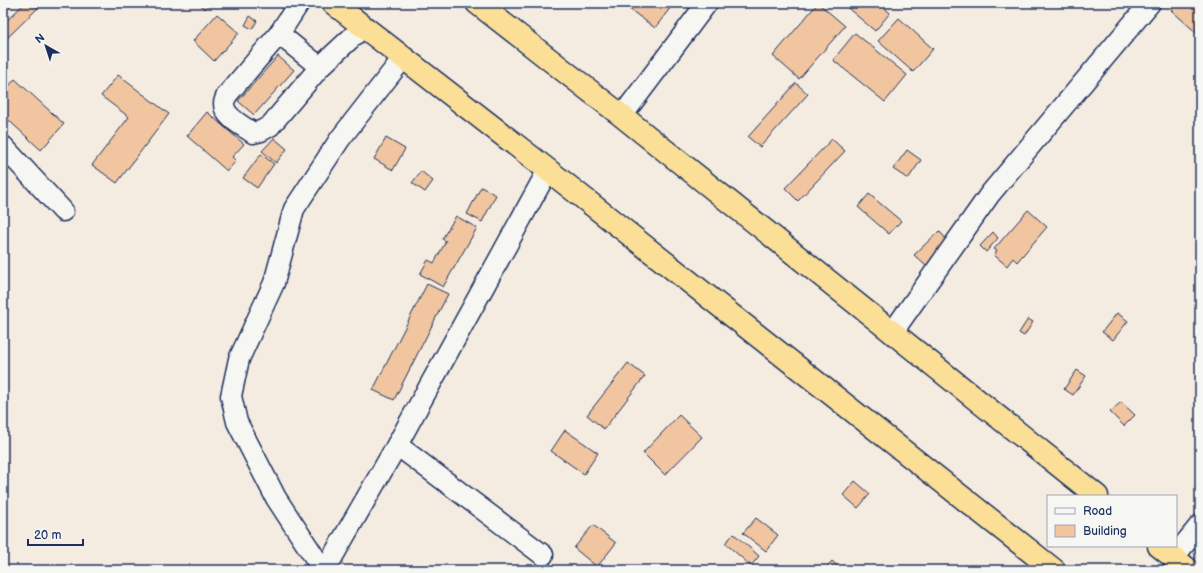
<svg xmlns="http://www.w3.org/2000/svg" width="1203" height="573" font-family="'Balsamiq Sans',sans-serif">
	<rect width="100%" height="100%" fill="#f5ece1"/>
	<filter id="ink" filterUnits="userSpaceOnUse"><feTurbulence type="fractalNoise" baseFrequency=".025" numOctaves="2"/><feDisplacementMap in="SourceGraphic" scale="8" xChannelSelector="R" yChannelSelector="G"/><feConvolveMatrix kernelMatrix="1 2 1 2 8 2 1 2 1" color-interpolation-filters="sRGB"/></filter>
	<g filter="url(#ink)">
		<g fill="#f0c59f" stroke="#1b2f5e">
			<path d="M3,3H14L7,9L3,5Z"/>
			<path d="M25,3H43L3,42V24Z"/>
			<path d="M198,3H210L205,9Z"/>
			<path d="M632,3H674L655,28L628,8Z"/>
			<path d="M818,3L845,26L799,79L773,56Z"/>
			<path d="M844,3H879L890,13L875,31L843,4Z"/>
			<path d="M1177,3H1200V36L1171,10Z"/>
			<path d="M217,14L239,33L214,61L193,41Z"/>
			<path d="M250,16L257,21L252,29L245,25Z"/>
			<path d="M899,18L933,49L913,72L878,41Z"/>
			<path d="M855,33L907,75L885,102L833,60Z"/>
			<path d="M278,56L294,70L254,115L238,101Z"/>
			<path d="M118,75L169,114L117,183L92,165L129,117L101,96Z"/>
			<path d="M15,79L64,124L41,150L3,115V93Z"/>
			<path d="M796,83L808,94L760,147L748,137Z"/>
			<path d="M207,112L244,144L232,157L236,161L227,171L187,136Z"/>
			<path d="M274,138L287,149L276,163L262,151Z"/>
			<path d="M386,138L405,149L393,170L374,159Z"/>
			<path d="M832,139L845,151L798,201L785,188Z"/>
			<path d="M907,150L921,160L908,179L893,169Z"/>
			<path d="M261,154L274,164L257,188L243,178Z"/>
			<path d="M421,171L433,181L425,192L412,183Z"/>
			<path d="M481,187L496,195L482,222L467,214Z"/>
			<path d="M869,194L901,221L889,234L858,207Z"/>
			<path d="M1028,210L1047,227L1017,262L1013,258L1007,266L994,255L997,251L994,249Z"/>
			<path d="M456,216L477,228L443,287L420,274L428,260L434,263L446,241L442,239Z"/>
			<path d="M939,231L950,243L926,266L914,255Z"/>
			<path d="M993,232L998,238L986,252L980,246Z"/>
			<path d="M427,284L448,294L394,400L373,390Z"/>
			<path d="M1117,313L1128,321L1113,340L1102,332Z"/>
			<path d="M1028,319L1033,322L1024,336L1019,333Z"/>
			<path d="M628,363L645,376L604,429L587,415Z"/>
			<path d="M1077,370L1086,376L1073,395L1064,389Z"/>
			<path d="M1121,402L1135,415L1124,426L1110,412Z"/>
			<path d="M679,415L702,437L665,475L643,453Z"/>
			<path d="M565,430L598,453L584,474L551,451Z"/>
			<path d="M855,481L870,494L858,508L843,495Z"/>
			<path d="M756,518L778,535L766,551L743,533Z"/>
			<path d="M593,525L616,543L597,567L574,548Z"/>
			<path d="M734,534L759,556L751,566L725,543Z"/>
			<path d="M832,561L842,570H824Z"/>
		</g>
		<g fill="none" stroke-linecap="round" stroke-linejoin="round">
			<defs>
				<g id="minor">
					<path d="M299,3L279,34L227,95C226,97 224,101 224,104C224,117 243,126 253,133L261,131L270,126L320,67L363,27"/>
					<path d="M279,34L320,67"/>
					<path d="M622,116L707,3"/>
					<path d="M3,146L63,211"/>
					<path d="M892,333L990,194L1150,3"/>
					<path d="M397,445L543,555"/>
					<path d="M1174,557L1200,525"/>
					<path d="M323,570L276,498L237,422L231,396L239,359L274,283L294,209L340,139L403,58"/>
					<path d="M325,570L397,445L548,170"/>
				</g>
				<g id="highway">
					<path d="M333,3L548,170L1054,570"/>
					<path d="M477,3L622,116L1097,496"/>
					<path d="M1159,546L1189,570"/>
				</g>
			</defs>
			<use href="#minor" stroke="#1b2f5e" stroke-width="23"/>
			<use href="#highway" stroke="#1b2f5e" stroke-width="25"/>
			<use href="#minor" stroke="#f6f6f2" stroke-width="20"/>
			<use href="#highway" stroke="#fbdf96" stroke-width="22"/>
		</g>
	</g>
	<rect width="1203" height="573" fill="none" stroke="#f6f6f2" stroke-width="16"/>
	<rect x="8" y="8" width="1187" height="557" fill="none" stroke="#1b2f5e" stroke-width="1.5" filter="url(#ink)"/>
	<rect x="1047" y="495" width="130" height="52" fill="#f6f6f2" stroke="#9ea6b7"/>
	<rect x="1055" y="508" width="20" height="6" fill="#f6f6f2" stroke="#9ea6b7"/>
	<text x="1083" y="515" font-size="12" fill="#1b2f5e">Road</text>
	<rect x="1055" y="525" width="20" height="12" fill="#f0c59f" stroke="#9ea6b7"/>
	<text x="1083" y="535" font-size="12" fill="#1b2f5e">Building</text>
	<g transform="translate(46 46) rotate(321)" stroke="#f6f6f2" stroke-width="3" paint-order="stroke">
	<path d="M0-3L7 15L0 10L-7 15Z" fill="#1b2f5e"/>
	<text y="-6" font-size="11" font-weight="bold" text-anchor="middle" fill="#1b2f5e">N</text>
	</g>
	<path d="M28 539v6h55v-6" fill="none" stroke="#1b2f5e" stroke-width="2"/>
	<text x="34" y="539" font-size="12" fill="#1b2f5e" stroke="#f6f6f2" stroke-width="3" paint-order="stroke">20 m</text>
</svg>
